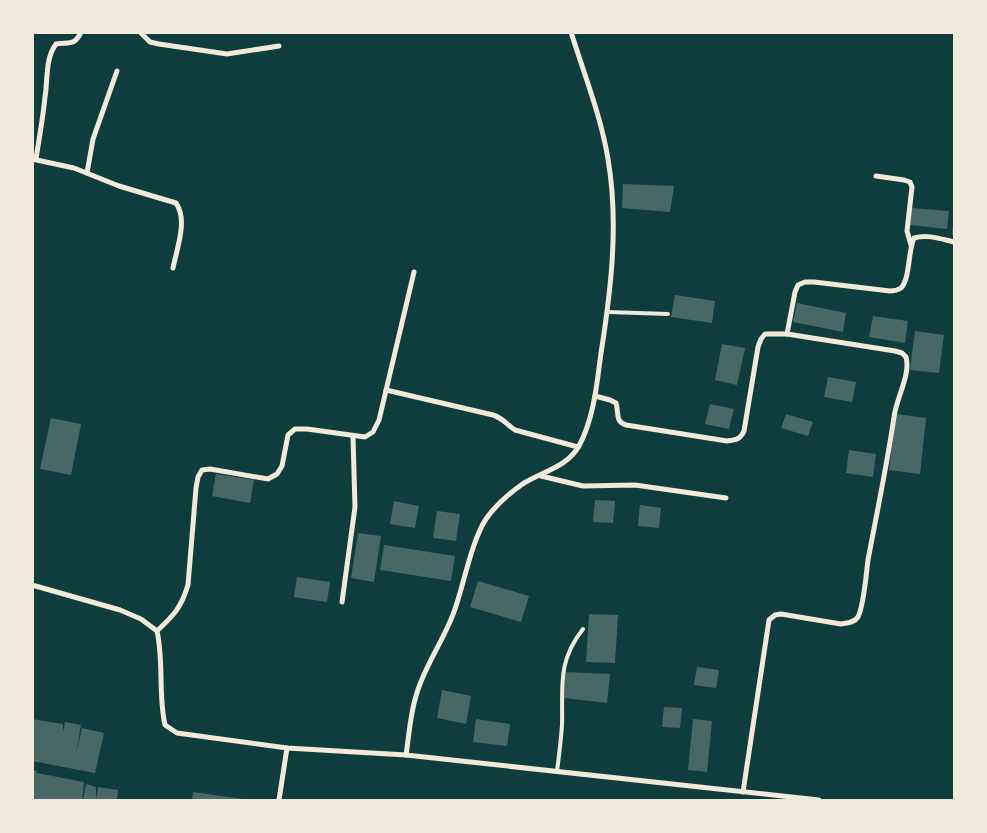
<svg xmlns="http://www.w3.org/2000/svg" width="987" height="833" font-family="Figtree,sans-serif">
	<rect width="100%" height="100%" fill="#0f3d3e"/>
	<g fill="#486865">
		<path d="M623,184L674,186L670,212L622,208Z"/>
		<path d="M912,208L949,211L947,229L910,225Z"/>
		<path d="M953,223H954V236L952,235Z"/>
		<path d="M675,295L715,301L712,323L671,317Z"/>
		<path d="M797,303L846,313L843,332L793,322Z"/>
		<path d="M873,316L908,321L905,343L869,337Z"/>
		<path d="M915,331L944,335L939,373L910,370Z"/>
		<path d="M722,344L745,348L737,385L715,380Z"/>
		<path d="M828,377L856,382L852,402L824,397Z"/>
		<path d="M710,404L734,409L729,429L705,424Z"/>
		<path d="M786,414L813,422L808,436L781,428Z"/>
		<path d="M896,414L926,418L920,474L889,470Z"/>
		<path d="M51,418L81,424L71,475L40,469Z"/>
		<path d="M849,450L876,454L873,477L846,473Z"/>
		<path d="M216,474L254,480L250,503L212,496Z"/>
		<path d="M595,500L615,501L613,523L593,522Z"/>
		<path d="M394,501L419,506L415,528L390,524Z"/>
		<path d="M640,505L661,508L659,528L638,526Z"/>
		<path d="M437,511L460,514L456,541L433,538Z"/>
		<path d="M358,533L381,536L374,582L351,578Z"/>
		<path d="M384,545L455,556L451,581L380,570Z"/>
		<path d="M297,577L330,582L327,602L294,597Z"/>
		<path d="M478,581L529,596L521,622L470,607Z"/>
		<path d="M589,614L618,615L615,663L586,662Z"/>
		<path d="M697,667L719,670L716,688L694,685Z"/>
		<path d="M565,672L610,674L607,703L564,698Z"/>
		<path d="M442,690L471,696L466,724L437,718Z"/>
		<path d="M664,707L682,708L680,728L662,727Z"/>
		<path d="M32,719L63,724V732L65,722L81,725L76,754L82,728L104,733L95,773L32,761Z"/>
		<path d="M476,719L510,724L507,746L473,742Z"/>
		<path d="M693,719L712,721L707,772L688,770Z"/>
		<path d="M32,770L37,771V773L84,782L82,800H32Z"/>
		<path d="M86,784L96,787V800H83Z"/>
		<path d="M98,787L118,790L117,800H96Z"/>
		<path d="M193,792L243,799L242,800H192Z"/>
	</g>
	<g fill="none" stroke-linecap="round" stroke-linejoin="round">
		<g stroke="#f1e9da" stroke-width="4">
			<path d="M608,312L668,314"/>
			<path d="M557,771C559,756 561,740 562,725C563,686 557,662 583,629"/>
		</g>
		<g stroke="#f1e9da" stroke-width="5">
			<path d="M140,32L150,42L159,44L227,54L279,46"/>
			<path d="M32,159L74,168L119,186L176,203C188,220 177,248 173,268"/>
			<path d="M36,159C39,139 43,118 45,97C48,79 45,59 56,44C69,42 75,46 81,32"/>
			<path d="M87,173L93,139L117,71"/>
			<path d="M876,176L904,180L910,182L912,187L907,231L911,245"/>
			<path d="M787,334L795,292L798,285L805,282H814L890,291C894,291 898,290 901,288C910,279 908,251 914,238C928,234 941,239 954,242"/>
			<path d="M386,390L493,415C503,418 507,425 515,430L578,447"/>
			<path d="M595,396L610,400L616,403C619,413 615,422 626,425L727,441C735,440 740,440 744,431L758,347L761,339L765,334H787L895,351L902,353L906,357C911,374 896,399 894,417C887,465 877,512 868,560C866,575 864,605 858,617C854,623 847,623 841,624L781,614L775,615L769,620L743,792"/>
			<path d="M541,476L583,486L635,485L726,498"/>
			<path d="M32,585L120,610L141,619L157,631C164,662 158,694 165,725L177,733L287,748L406,755L819,800"/>
			<path d="M342,602L355,507L353,437"/>
			<path d="M157,631C174,615 181,608 188,585L196,488L198,477L202,470L210,469L268,479L277,474L282,466L288,435L295,429H307L365,437L373,432L379,420L414,272"/>
			<path d="M406,755C409,736 410,715 416,696C424,666 445,639 455,609C464,583 472,540 486,519C495,506 511,492 524,483C544,471 567,467 579,446C594,418 597,383 601,353C611,290 619,223 608,159C601,116 584,74 571,32"/>
			<path d="M279,800L287,748"/>
		</g>
	</g>
	<rect width="987" height="833" fill="none" stroke="#f1e9da" stroke-width="68"/>
</svg>
